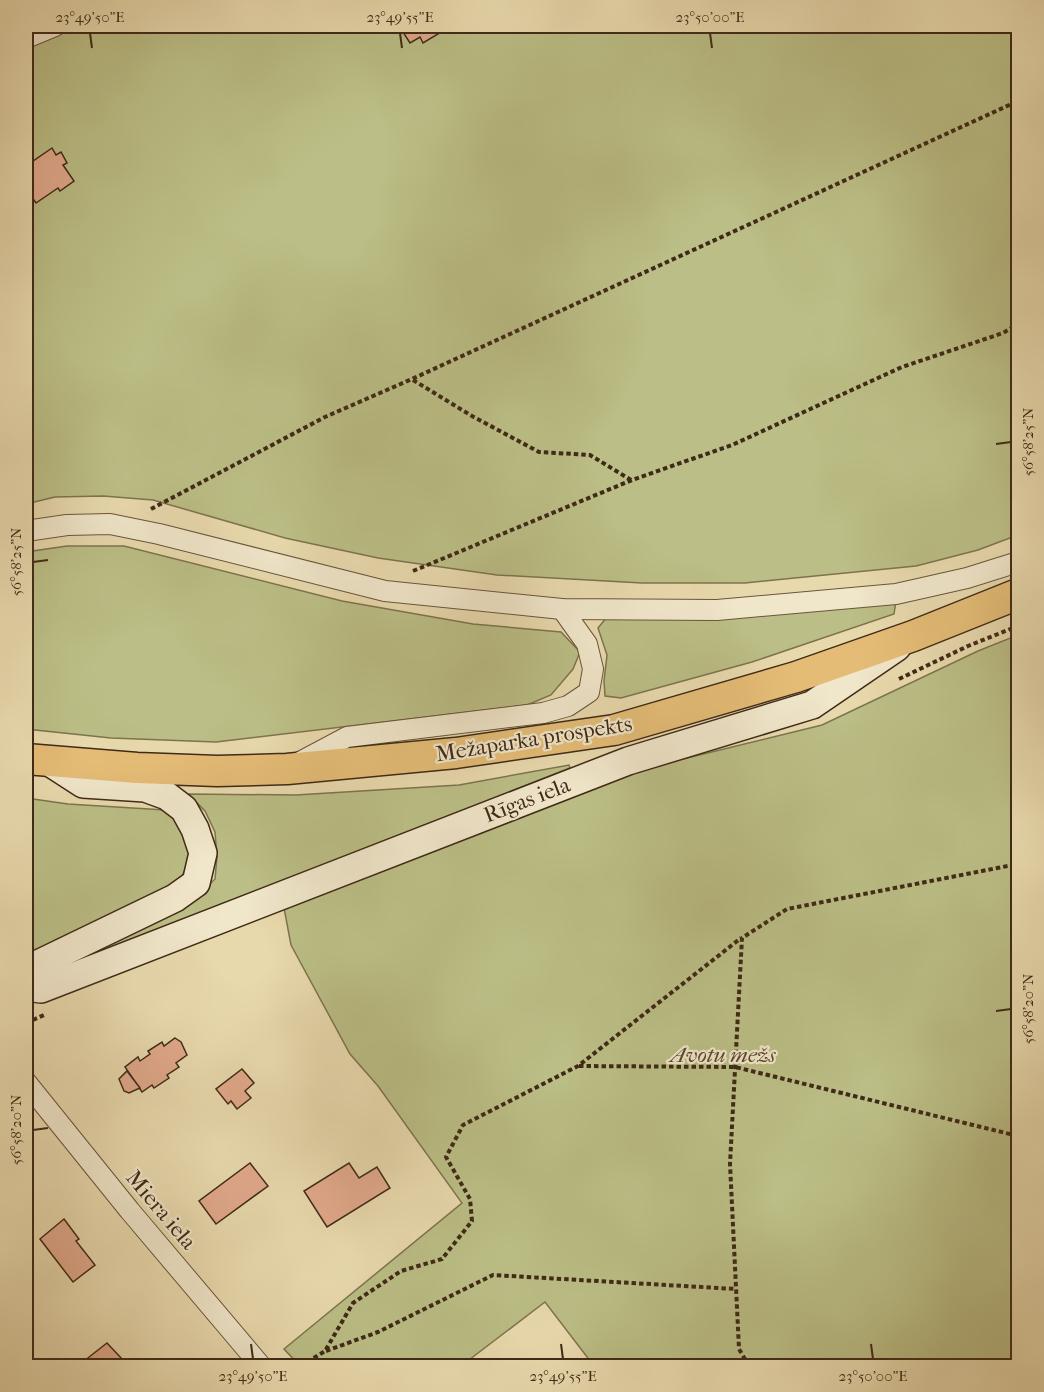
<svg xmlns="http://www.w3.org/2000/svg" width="1044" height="1392" font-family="'IM FELL French Canon',serif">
	<rect width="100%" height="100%" fill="#e8d9ad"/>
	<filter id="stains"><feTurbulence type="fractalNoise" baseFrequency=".00333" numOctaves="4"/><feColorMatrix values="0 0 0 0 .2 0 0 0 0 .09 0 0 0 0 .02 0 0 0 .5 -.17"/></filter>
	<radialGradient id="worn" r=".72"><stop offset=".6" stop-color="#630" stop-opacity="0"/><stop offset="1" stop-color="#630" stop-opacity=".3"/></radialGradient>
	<g fill="#bbbe86" stroke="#7d744e" stroke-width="1.5">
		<path d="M26,26H1018V535L978,550L916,566L745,583H642L497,575L378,558L285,538L153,500L103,496L55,497L26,504Z"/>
		<path d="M67,546H124L342,601L473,624L561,632L580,652L573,669L551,695L527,705L216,742L111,738L26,729V552Z"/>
		<path d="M896,601L894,614L752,662L621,698L605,696L604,681L607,655L598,628L607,617C703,623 800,612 896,601Z"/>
		<path d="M1018,635V1366H594L545,1302L461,1366H300L284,1349L462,1203L378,1086L350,1054L291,945L284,908L646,768L822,725L978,651Z"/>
		<path d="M569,765L570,768L54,970L193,901L215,879L217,857L215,832L205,811L188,794L296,795L459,785Z"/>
		<path d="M26,798L68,804L165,810L191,834L189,862L177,886L26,959Z"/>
	</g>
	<g fill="#e1a98c" stroke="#3f2a17" stroke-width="1.5">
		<path d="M406,26H447L448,28L423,43L420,37L410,43L401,29Z"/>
		<path d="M52,148L56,155L61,152L67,163L63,165L74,181L60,191L58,188L36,203L34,200L26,206V166Z"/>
		<path d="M175,1038L181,1042L187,1055L176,1063L179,1067L167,1075L169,1078L154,1088L152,1085L142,1092L125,1067L138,1057L140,1061L150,1054L148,1051L162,1042L164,1046Z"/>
		<path d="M242,1069L254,1083L245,1091L251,1098L237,1109L231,1101L228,1104L216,1089Z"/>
		<path d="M127,1071L140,1088L129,1093L124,1091L119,1079Z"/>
		<path d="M250,1163L268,1186L216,1224L199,1201Z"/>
		<path d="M349,1163L359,1178L377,1167L390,1188L327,1227L304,1191Z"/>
		<path d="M64,1219L79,1239L76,1241L95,1265L73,1282L40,1239Z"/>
		<path d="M107,1343L122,1359L127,1366H88L84,1361Z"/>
	</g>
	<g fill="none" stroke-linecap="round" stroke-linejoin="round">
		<defs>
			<g id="street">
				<path d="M26,38L55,26"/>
				<path d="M26,531L67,525L110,524L159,534L385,591L562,609L717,610L896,594L967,578L1018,562"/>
				<path d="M298,763L347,737L543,713L568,706L589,692L593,669L587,644L562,609"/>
				<path d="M26,1082L130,1211L261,1366"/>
			</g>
			<g id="secondary">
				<path d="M26,974L32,967L175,898L196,883L203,853L195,829L184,809L167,796L145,788L83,784L49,762"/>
				<path d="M26,987L41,989L628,761L812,705L897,647"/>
			</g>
			<path id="primary" d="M26,759L137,768L217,771L287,769L456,753L614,730L796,677L913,636L1018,594"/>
		</defs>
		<use href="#street" stroke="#69563c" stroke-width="22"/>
		<use href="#secondary" stroke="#3f2a17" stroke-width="30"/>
		<use href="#primary" stroke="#3f2a17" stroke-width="33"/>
		<g stroke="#3f2a17" stroke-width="4" stroke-dasharray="4.5 3" stroke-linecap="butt">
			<path d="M413,380L472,416L539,452L590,455L631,480"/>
			<path d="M151,509L325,417L412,379L1018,101"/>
			<path d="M413,571L632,480L732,445L902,367L1003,333L1018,324"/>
			<path d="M899,679L968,646L1018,626"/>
			<path d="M26,1023L44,1015"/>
			<path d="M579,1066L735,1067L1018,1136"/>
			<path d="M326,1351L378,1332L493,1275L736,1289"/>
			<path d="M301,1366L325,1351L353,1303L401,1271L442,1259L472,1221L470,1199L446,1157L463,1125L578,1066L741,938"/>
			<path d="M749,1366L739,1349L730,1164L742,938L787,909L1018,864"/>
		</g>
		<use href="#street" stroke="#f0e6ca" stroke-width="20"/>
		<use href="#secondary" stroke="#f0e6ca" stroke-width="27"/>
		<use href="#primary" stroke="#e4bc76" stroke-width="30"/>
	</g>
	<path fill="none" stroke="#3f2a17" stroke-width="2" d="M90,33L92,48M400,33L402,48M710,33L712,48M996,444L1011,442M33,562L48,560M996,1011L1011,1009M33,1130L48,1128M251,1344L253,1359M561,1344L563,1359M871,1344L873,1359"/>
	<g text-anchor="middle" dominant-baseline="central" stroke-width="4.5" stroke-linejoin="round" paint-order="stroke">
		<g font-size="22" fill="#3f2a17" stroke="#f0e6ca">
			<text transform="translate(534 739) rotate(-9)">Mežaparka prospekts</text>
			<text transform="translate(527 800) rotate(-21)">Rīgas iela</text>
			<text transform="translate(161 1210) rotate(50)">Miera iela</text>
		</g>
		<g font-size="22" font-style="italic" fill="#58482d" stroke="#f0e6ca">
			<text x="723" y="1055">Avotu mežs</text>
		</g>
	</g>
	<rect width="1044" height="1392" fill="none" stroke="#e8d9ad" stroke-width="66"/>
	<rect x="33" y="33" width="978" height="1326" fill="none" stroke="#3f2a17" stroke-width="2"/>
	<g font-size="15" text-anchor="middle" fill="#3f2a17">
		<text x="90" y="22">23°49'50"E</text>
		<text x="400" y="22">23°49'55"E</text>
		<text x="710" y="22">23°50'00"E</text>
		<text transform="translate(1028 442) rotate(-90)" y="5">56°58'25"N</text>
		<text transform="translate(16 562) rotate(-90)" y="5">56°58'25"N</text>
		<text transform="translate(1028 1009) rotate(-90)" y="5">56°58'20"N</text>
		<text transform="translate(16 1130) rotate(-90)" y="5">56°58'20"N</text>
		<text x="253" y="1381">23°49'50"E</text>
		<text x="563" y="1381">23°49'55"E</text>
		<text x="873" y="1381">23°50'00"E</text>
	</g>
	<rect width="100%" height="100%" filter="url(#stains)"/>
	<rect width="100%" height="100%" fill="url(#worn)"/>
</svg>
